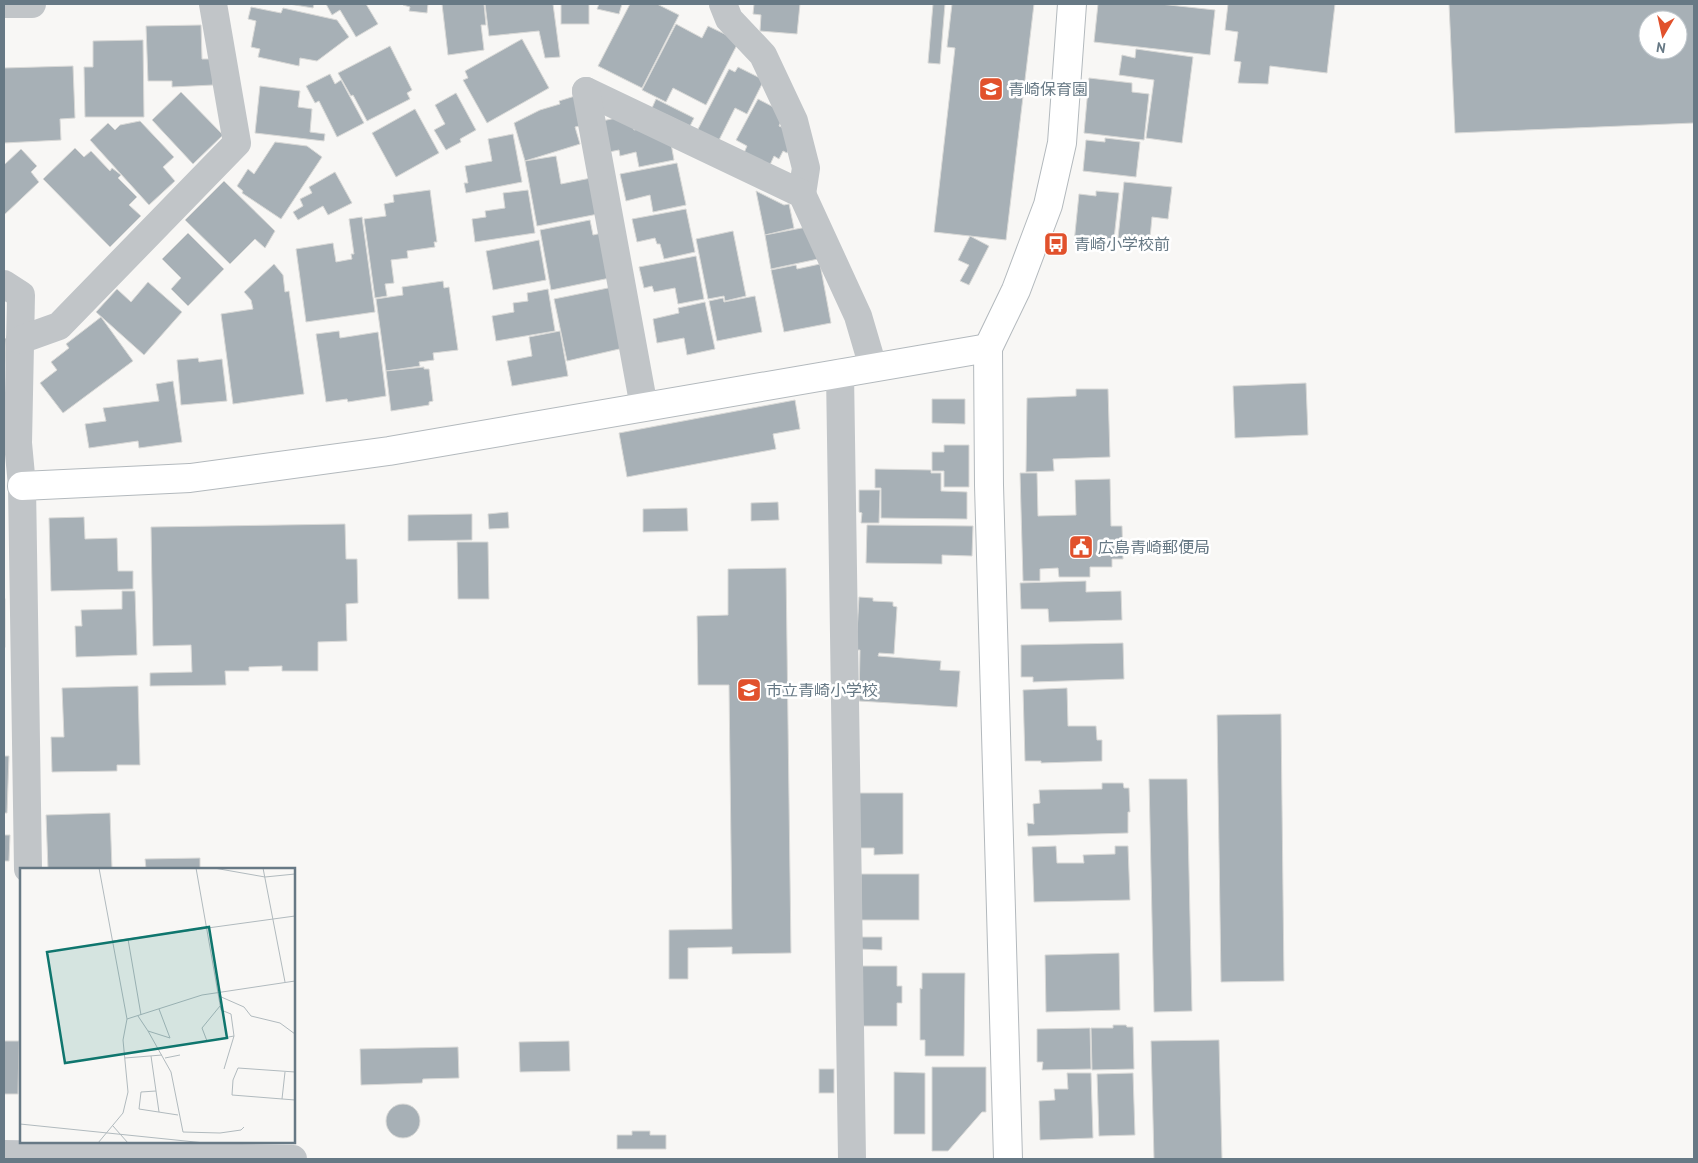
<svg xmlns="http://www.w3.org/2000/svg" width="1698" height="1163" font-family="'PT Sans','Noto Sans JP',sans-serif">
	<rect width="100%" height="100%" fill="#f8f7f5"/>
	<g fill="#a7b0b6" stroke="#d9d9d7" fill-rule="evenodd">
		<path d="M289,4H314L313,8Z"/>
		<path d="M326,4H366L378,24L356,37L340,10L332,15Z"/>
		<path d="M403,4H428L427,13L409,11L410,7L403,5Z"/>
		<path d="M442,4H484L486,25H481L484,50L448,55Z"/>
		<path d="M485,4H553L560,57L545,58L539,31L489,36Z"/>
		<rect x="561" y="4" width="28" height="20"/>
		<path d="M599,4H622L619,14L597,9Z"/>
		<path d="M630,4H657L679,15L642,88L598,66Z"/>
		<path d="M754,4H800L797,34L760,31L761,15L753,14Z"/>
		<path d="M933,4H945L940,64L928,63Z"/>
		<path d="M952,4H1034L1006,240L934,232L955,48L947,47Z"/>
		<path d="M1098,4H1160L1215,10L1210,55L1094,42Z"/>
		<path d="M1228,4H1335L1327,73L1270,66L1268,84L1238,83L1241,62L1234,61L1238,32L1225,30Z"/>
		<path d="M1449,4H1694V123L1455,133ZM1648,20H1678V50H1648Z"/>
		<path d="M251,7L281,13L283,8L337,20L349,37L317,61L300,58L299,66L258,57L260,49L251,47L256,21L248,19Z"/>
		<path d="M676,24L702,38L708,26L739,41L706,105L673,88L666,102L642,90Z"/>
		<path d="M201,25L202,59H212L213,85L172,87V81H148L146,26Z"/>
		<path d="M522,39L549,88L487,123L463,80L468,78L465,71Z"/>
		<path d="M143,40L144,117H85L84,67H93V41Z"/>
		<path d="M390,46L412,90L407,93L410,99L367,121L353,95L351,96L338,73Z"/>
		<path d="M1136,49L1193,57L1182,143L1146,138L1154,80L1119,75L1122,55L1135,58Z"/>
		<path d="M73,66L75,118L60,119L61,140L4,143V68Z"/>
		<path d="M738,67L764,80L747,114L735,108L717,144L696,133L729,69L735,72Z"/>
		<path d="M330,74L335,84L341,80L364,123L337,137L319,101L315,103L306,86Z"/>
		<path d="M1089,78L1132,83V92L1149,94L1144,140L1084,133Z"/>
		<path d="M260,86L300,91L298,107L312,109L310,132L325,134L324,141L255,133Z"/>
		<path d="M181,92L223,135L193,164L152,120Z"/>
		<path d="M456,93L476,130L460,139L461,142L446,150L434,130L445,124L435,105Z"/>
		<path d="M575,96L584,125L575,127L580,144L525,161L514,123L540,110L560,104L559,101Z"/>
		<path d="M656,99L694,118L690,126L652,108Z"/>
		<path d="M758,99L779,110L783,117L779,126L793,132L795,138L787,153L783,151L779,159L774,156L769,167L744,153L747,146L736,140Z"/>
		<path d="M415,109L439,153L396,177L372,133Z"/>
		<path d="M630,115L634,130L644,128L670,138L674,160L639,167L636,152L620,156L619,150L609,152L602,121Z"/>
		<path d="M140,121L174,157L163,167L175,181L149,205L90,140L108,123L115,130L120,125Z"/>
		<path d="M513,134L522,182L466,193L464,183H468L465,166L492,161L488,139Z"/>
		<path d="M1105,138L1140,142L1136,177L1083,171L1086,140L1105,142Z"/>
		<path d="M275,142L307,146L322,157L281,219L242,193L243,191L237,186L248,169L254,174Z"/>
		<path d="M75,148L84,157L91,151L110,171L112,168L121,175L118,178L137,197L129,205L141,216L110,247L43,179Z"/>
		<path d="M21,149L37,166L31,172L39,182L4,215V165Z"/>
		<path d="M556,156L561,184L591,178L598,214L537,226L525,161Z"/>
		<path d="M677,163L686,205L653,212L650,195L626,201L620,174Z"/>
		<path d="M335,172L352,203L328,215L323,206L298,220L293,212L303,206L300,199L312,193L309,187Z"/>
		<path d="M224,181L275,231L265,248L255,239L230,264L185,220Z"/>
		<path d="M1124,182L1172,187L1168,219L1152,217L1150,238L1134,236L1133,240L1118,238Z"/>
		<path d="M430,190L437,242H434L435,247L407,251L408,258L391,260L394,283L385,284L387,296L375,298L364,219L386,216L384,204L394,202L393,195Z"/>
		<path d="M528,190L535,233L475,242L472,219L486,217L485,211L505,208L503,193Z"/>
		<path d="M756,191L784,205L789,204L794,228L765,235Z"/>
		<path d="M1096,191L1119,193L1113,248L1074,243L1079,194L1096,196Z"/>
		<path d="M686,209L695,252L664,259L660,244H657L655,238L637,242L632,219Z"/>
		<path d="M362,217L375,312L306,322L296,249L333,243L336,262L352,259L351,254H354L349,219Z"/>
		<path d="M590,220L593,235L602,233L610,278L551,290L540,230Z"/>
		<path d="M807,227L818,259L771,269L765,235Z"/>
		<path d="M733,231L746,296L725,301L724,296L708,299L696,239Z"/>
		<path d="M188,233L224,269L188,306L171,289L181,278L162,259Z"/>
		<path d="M970,236L989,246L969,285L960,281L969,265L958,260Z"/>
		<path d="M539,240L546,280L493,290L486,251Z"/>
		<path d="M696,256L704,299L678,304L675,288L654,292L652,286L644,288L639,267Z"/>
		<path d="M274,264L283,275L285,292L289,291L304,394L233,404L221,314L253,309L251,300L244,292Z"/>
		<path d="M820,264L831,323L784,332L771,270L796,265L797,269Z"/>
		<path d="M443,281L444,288L449,287L458,350L433,353L434,360L419,362L420,366L386,371L376,299L403,295L402,287Z"/>
		<path d="M148,282L182,312L144,355L96,312L117,289L131,302Z"/>
		<path d="M613,287L628,347L567,361L554,299Z"/>
		<path d="M548,289L555,331L496,341L492,316L514,312L513,303L528,301L527,293Z"/>
		<path d="M755,296L762,332L717,341L709,301L723,298L724,302Z"/>
		<path d="M705,302L715,349L687,355L684,338L657,343L653,319L679,313L678,308Z"/>
		<path d="M101,317L133,361L63,413L40,383L57,370L51,362L69,348L66,344Z"/>
		<path d="M339,331L340,338L378,332L386,396L348,402L347,399L326,402L316,334Z"/>
		<path d="M560,331L568,376L512,386L507,361L532,356L529,337Z"/>
		<path d="M4,337L6,339L4,390Z"/>
		<path d="M198,358L199,362L222,359L227,401L181,405L177,360Z"/>
		<path d="M424,367V369H429L433,401L429,402V405L391,411L386,371Z"/>
		<path d="M173,381L182,442L139,448L138,441L89,448L85,424L106,421L103,408L159,401L156,384Z"/>
		<path d="M1306,383L1308,435L1235,438L1233,386Z"/>
		<path d="M1076,389H1108L1110,457L1053,459L1054,471L1026,472L1027,398L1076,396Z"/>
		<path d="M932,399H965V424L932,423Z"/>
		<path d="M795,400L800,429L773,434L776,449L627,477L619,433Z"/>
		<path d="M944,445H969V487H944V471H932V452H944Z"/>
		<path d="M875,469L931,470V473H941V491L967,492V519L881,518V488H875Z"/>
		<path d="M1020,473H1037L1038,516L1076,515L1075,480L1110,479L1111,526H1122L1123,559H1112V567H1090V577H1059L1058,568L1040,569V581H1023Z"/>
		<path d="M859,490H880L879,523H861L862,513L859,512Z"/>
		<path d="M778,502L779,520L751,521V503Z"/>
		<path d="M687,508L688,531L643,532V509Z"/>
		<path d="M508,512L509,528L489,529L488,514Z"/>
		<path d="M472,514V540L408,541V515Z"/>
		<path d="M84,517L85,539L117,538L118,571H133V589L51,591L49,518Z"/>
		<path d="M345,524L346,559H357L358,603L346,604L347,641L318,642V671H282V666L249,667V671H225L226,685L150,686V673L192,672L191,645L153,646L151,527Z"/>
		<path d="M867,525L973,526L972,556L942,555V564L866,563Z"/>
		<path d="M457,542H488L489,599H458Z"/>
		<path d="M786,568L791,953L732,954V947L688,948V979H669V930L732,929L729,685H698L697,616L728,615V569Z"/>
		<path d="M1086,581V592L1121,591L1122,620L1049,622L1048,609H1021L1020,583Z"/>
		<path d="M122,591H135L137,655L76,657L75,626H82L81,610L122,609Z"/>
		<path d="M859,597L873,598V601L893,602V606L897,607L894,654L879,653L878,656L941,661L940,670L960,671L957,707L859,701L860,650H856Z"/>
		<rect x="4" y="599" width="1" height="48"/>
		<path d="M1123,643L1124,679L1033,682V677H1021V645Z"/>
		<path d="M138,686L140,765H117V771L52,772L51,737H64L62,688Z"/>
		<path d="M1067,688L1068,726H1096L1097,740H1102V761L1041,763V761H1025L1023,690Z"/>
		<path d="M1281,714L1284,981L1221,982L1217,715Z"/>
		<path d="M4,756H9L7,813H4Z"/>
		<path d="M1149,779H1187L1192,1011L1154,1012Z"/>
		<path d="M1102,783H1123L1124,788H1129L1130,812H1128V833L1028,836L1027,823L1034,824L1033,804L1040,803L1039,790L1102,789Z"/>
		<path d="M858,793H903V854L874,855V848H858Z"/>
		<path d="M110,813L112,869H48L46,815Z"/>
		<path d="M4,835H10L9,861H4Z"/>
		<path d="M1056,846L1057,863H1084L1083,855L1115,854V846H1128L1130,900L1034,902L1032,847Z"/>
		<path d="M200,858V869H146L145,859Z"/>
		<rect x="861" y="874" width="58" height="46"/>
		<path d="M858,937H882V950L859,949Z"/>
		<path d="M1119,953L1120,1010L1046,1012L1045,955Z"/>
		<path d="M859,966H897V986H902V1003H897V1026H859Z"/>
		<path d="M922,973H965L964,1056H925V1040H920V988L922,989Z"/>
		<path d="M1113,1025H1126L1127,1027H1133L1134,1069L1092,1070L1091,1028H1113Z"/>
		<path d="M1090,1028L1091,1069L1042,1070L1043,1062H1037V1029Z"/>
		<path d="M1219,1040L1222,1159H1154L1151,1041Z"/>
		<path d="M4,1041H19L18,1094H4Z"/>
		<path d="M569,1041L570,1071L520,1072L519,1042Z"/>
		<path d="M458,1047L459,1078L423,1079L422,1083L361,1085L360,1049Z"/>
		<path d="M932,1067H986V1112H982L948,1151H932Z"/>
		<rect x="819" y="1069" width="15" height="24"/>
		<path d="M894,1072L925,1073V1134H894Z"/>
		<path d="M1067,1073H1091L1093,1138L1040,1140L1039,1101L1055,1100L1054,1089H1068Z"/>
		<path d="M1133,1073L1135,1135L1099,1136L1097,1074Z"/>
		<circle cx="403" cy="1121" r="17"/>
		<path d="M632,1131H650V1135H666V1149H617V1135H632Z"/>
	</g>
	<g fill="none" stroke-linecap="round" stroke-linejoin="round">
		<defs>
			<g id="secondary">
				<path d="M22,486L190,478L389,451L988,348"/>
				<path d="M1008,1159L989,485L988,348L1016,290L1048,205L1062,143L1072,4"/>
			</g>
		</defs>
		<use href="#secondary" stroke="#b3b9bd" stroke-width="30"/>
		<g stroke="#c1c5c8" stroke-width="28">
			<path d="M4,4H32"/>
			<path d="M723,4L729,19L763,55L794,121L806,168L802,194"/>
			<path d="M586,91L802,194L858,316L873,367"/>
			<path d="M586,91L644,407"/>
			<path d="M4,284L21,295L18,443L22,486L28,869"/>
			<path d="M20,340L59,326L237,143L213,4"/>
			<path d="M840,373L852,1159"/>
			<path d="M4,1154L293,1159"/>
		</g>
		<use href="#secondary" stroke="#fff" stroke-width="28"/>
	</g>
	<defs>
		<symbol id="school-square" viewBox="-11 -11 22 22"><rect x="-9" y="-9" width="18" height="18" rx="4" fill="#e1512c" stroke="#fff"/><path d="M0-5L7-2L0 1L-7-2ZM-4 1L0 2.5L4 1V4Q0 6-4 4Z" fill="#fff"/></symbol>
		<symbol id="bus-square" viewBox="-11 -11 22 22"><rect x="-9" y="-9" width="18" height="18" rx="4" fill="#e1512c" stroke="#fff"/><path d="M-5-6H5V4H4V6H2V4H-2V6H-4V4H-5ZM-3.5-4V0h7V-4ZM-3.5 1.2v1.5H-2V1.2ZM2 1.2v1.5H3.5V1.2Z" fill="#fff"/></symbol>
		<symbol id="civic-square" viewBox="-11 -11 22 22"><rect x="-9" y="-9" width="18" height="18" rx="4" fill="#e1512c" stroke="#fff"/><path d="M-.6-6.5H3V-4.5H.6V-3L4-1V1h2V6H-6V1h2V-1L-.6-3ZM-1.2 2.5V6h2.4V2.5Z" fill="#fff"/></symbol>
	</defs>
	<g fill-rule="evenodd">
		<use href="#school-square" x="977" y="75" width="28" height="28"/>
		<use href="#bus-square" x="1042" y="230" width="28" height="28"/>
		<use href="#civic-square" x="1067" y="533" width="28" height="28"/>
		<use href="#school-square" x="735" y="676" width="28" height="28"/>
	</g>
	<g text-anchor="middle" dominant-baseline="central" stroke-width="5" stroke-linejoin="round" paint-order="stroke">
		<g font-size="16" fill="#677985" stroke="#fff" text-anchor="start">
			<text x="1008" y="89">青崎保育園</text>
			<text x="1074" y="244">青崎小学校前</text>
			<text x="1098" y="547">広島青崎郵便局</text>
			<text x="766" y="690">市立青崎小学校</text>
		</g>
	</g>
	<g transform="translate(20 868)">
		<rect width="275" height="275" fill="#f8f7f5"/>
		<path fill="none" stroke="#b1babe" stroke-width="1" d="M176,0L201,142L211,146L214,168L204,201M194,0L245,9L275,6M243,0L265,114M108,71L121,147M93,73L275,48M199,128L224,139L231,148L260,155L275,166M200,138L182,160L187,173L214,168M139,141L150,170M118,148L128,163L150,170M107,151L182,127L275,113M128,163L151,204L163,264L200,265L221,262L224,259M131,188L139,244M105,190L142,187M145,190L160,187M275,204L218,200L213,212L212,227L275,232M136,223L121,224L119,241L158,247M262,231L265,204M0,256L185,275M93,258L108,275M78,275L103,245L108,224L103,172L107,151L79,0"/>
		<path fill="#0f766e" fill-opacity="0.15" stroke="#0f766e" stroke-width="2.5" d="M189,59L207,170L45,195L27,84Z"/>
		<rect width="275" height="275" fill="none" stroke="#677985" stroke-width="2.5"/>
	</g>
	<rect width="1698" height="1163" fill="none" stroke="#677985" stroke-width="10"/>
	<g transform="translate(1663 35) rotate(189)"><circle r="24" fill="#ffffff" stroke="#c2c9ce"/>
	<path d="M0-4L9 19L0 12L-9 19Z" fill="#e1512c"/>
	<text y="-8" font-size="14" font-weight="bold" text-anchor="middle" fill="#677985">N</text>
	</g>
</svg>
